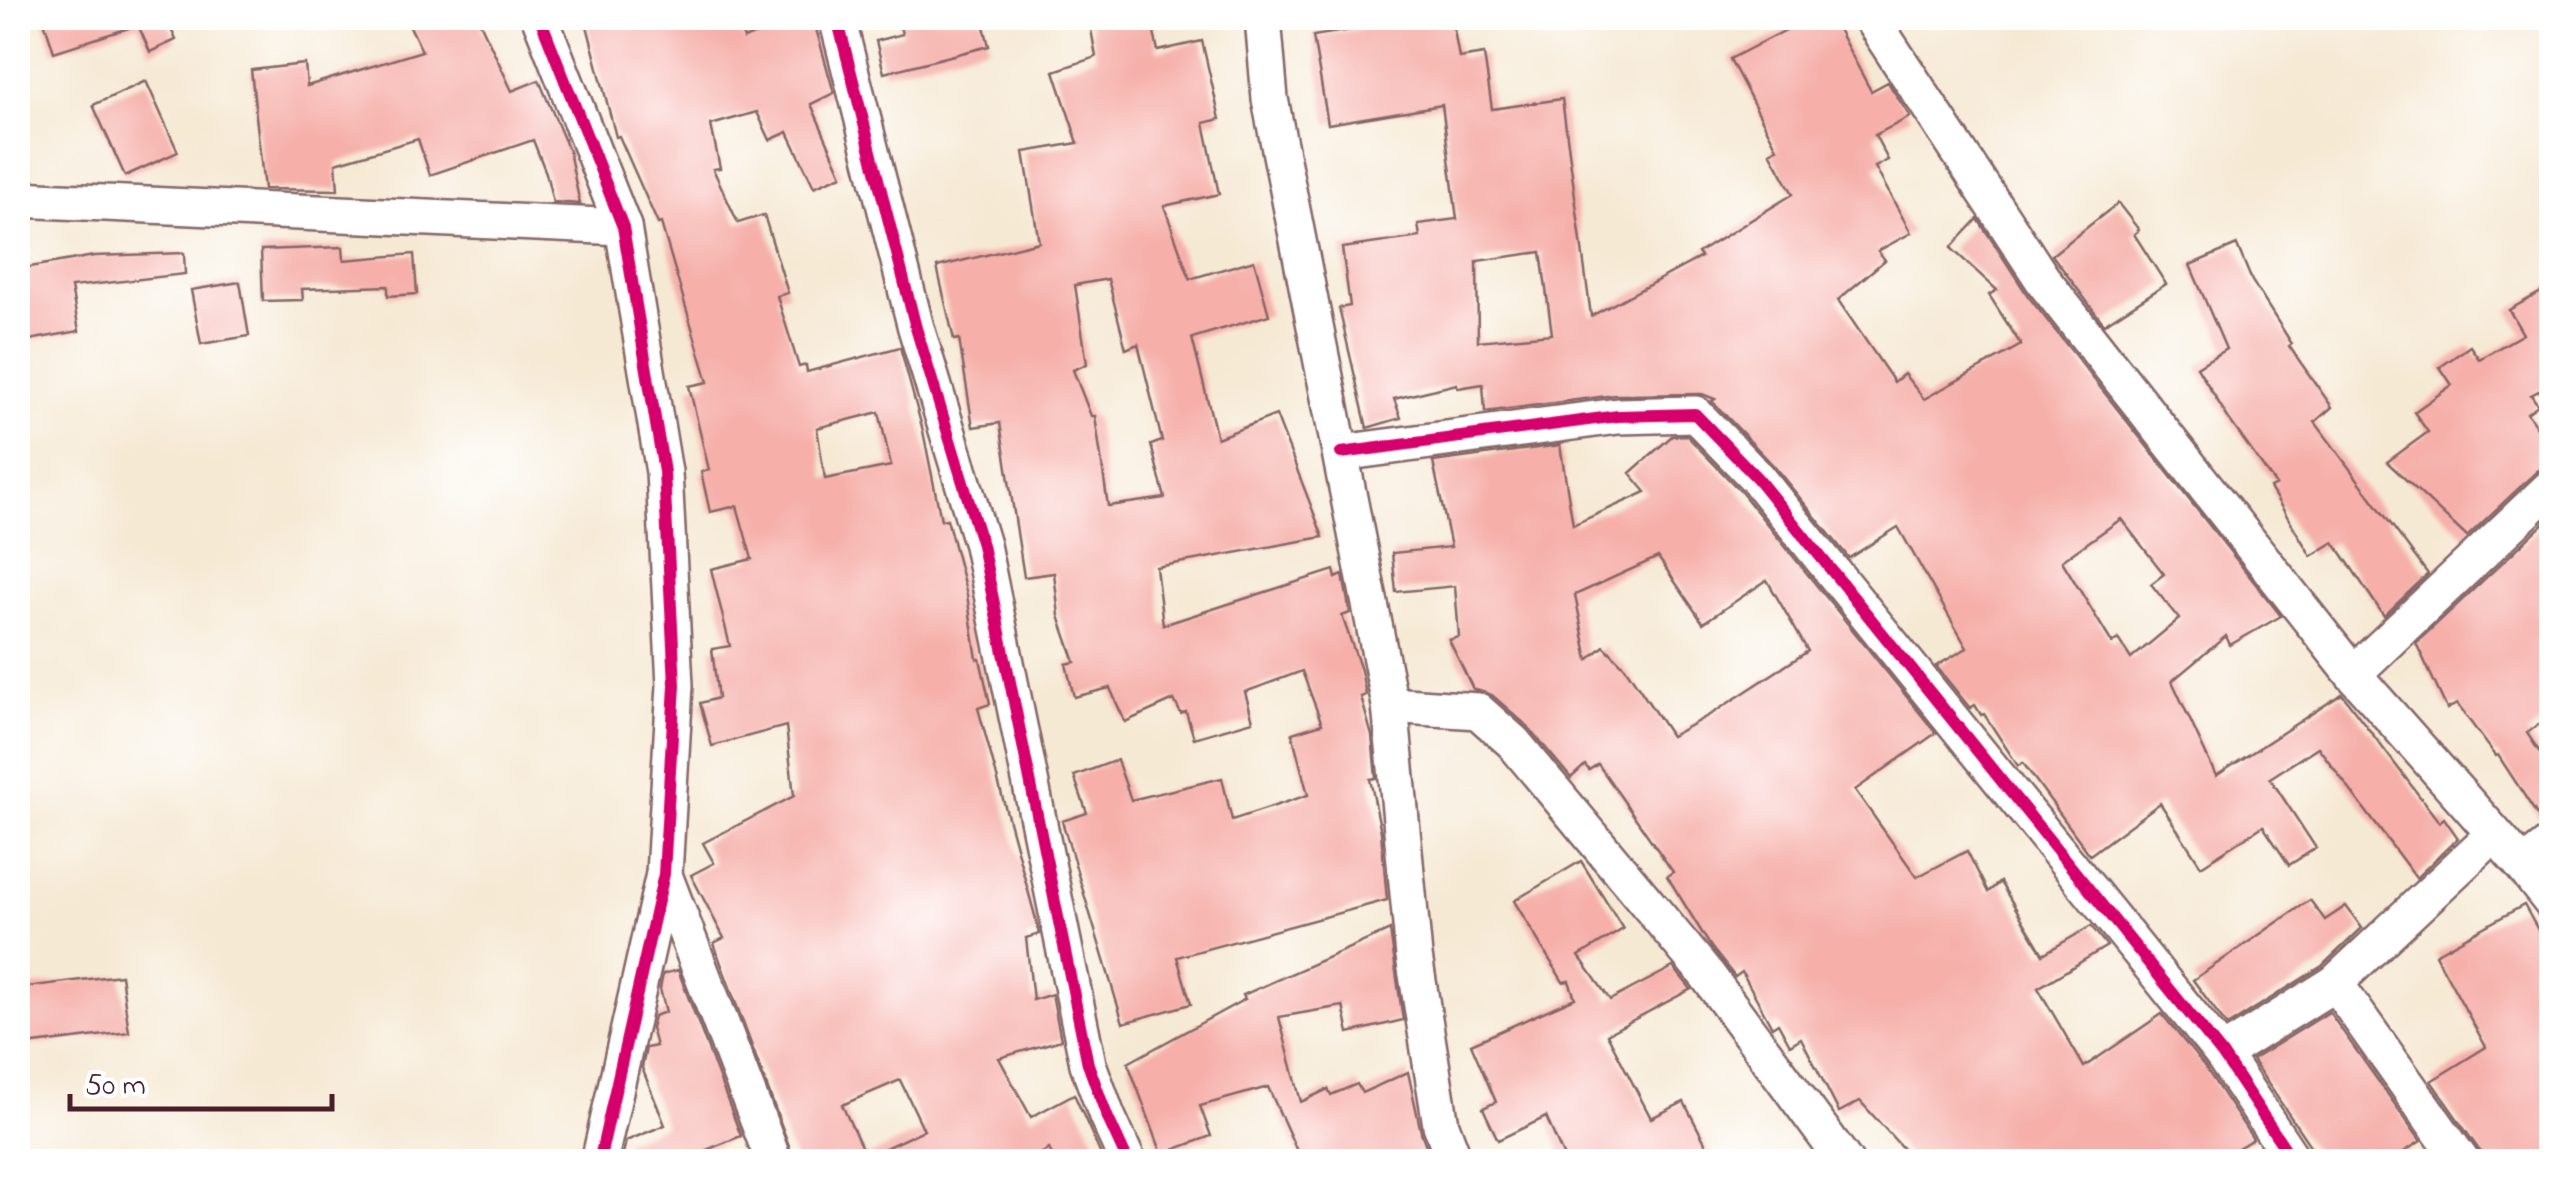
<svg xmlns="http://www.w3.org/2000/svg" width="2569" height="1179" font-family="'Indie Flower',sans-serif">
	<rect width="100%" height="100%" fill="#fff"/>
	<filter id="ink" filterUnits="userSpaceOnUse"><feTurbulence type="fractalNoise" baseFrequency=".01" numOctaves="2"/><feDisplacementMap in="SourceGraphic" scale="20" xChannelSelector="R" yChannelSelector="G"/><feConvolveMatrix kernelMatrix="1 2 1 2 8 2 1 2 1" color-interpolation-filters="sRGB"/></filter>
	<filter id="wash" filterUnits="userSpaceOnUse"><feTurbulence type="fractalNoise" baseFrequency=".0048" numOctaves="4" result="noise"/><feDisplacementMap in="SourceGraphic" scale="40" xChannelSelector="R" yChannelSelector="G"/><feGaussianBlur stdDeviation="2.25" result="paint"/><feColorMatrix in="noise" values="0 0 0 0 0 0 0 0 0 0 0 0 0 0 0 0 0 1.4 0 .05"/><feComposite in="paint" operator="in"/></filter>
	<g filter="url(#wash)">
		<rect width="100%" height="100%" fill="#f6e9d4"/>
		<g id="blocks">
			<g fill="#f6afa9" fill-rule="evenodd">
				<path d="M43,18H166L176,40L150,52L138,25L54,52Z"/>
				<path d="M406,18H478L512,91L539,80L569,151L580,204L553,202L546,173L533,140L430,175L418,139L336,163L338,190L264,189L251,70L305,64L307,86L422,51Z"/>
				<path d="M585,18H736L744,39L793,18H813L834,93L811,104L842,175L814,187L788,132L770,140L757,112L711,125L720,168L713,169L738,223L764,215L788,293L777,296L799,367L806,365L807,372L900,347L923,431L941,520L947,519L967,595L977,659H980L990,704L978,708L1040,934L1026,938L1033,1000L1052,994L1061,1040L999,1058L1031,1117L1074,1094L1104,1162H1056L1049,1149L1027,1162H795L719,958L714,943L724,938L691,875L714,863L703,843L794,796L786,726L712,746L700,703L718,698L712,649L730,646L711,569L752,559L737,506L710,512L701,472L709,470L689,386L708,382L661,223L658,224L619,136L616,137ZM879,412L891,466L825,479L817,428ZM900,1080L924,1130L866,1157L842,1105Z"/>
				<path d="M898,18H982L989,46L884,73L876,41L902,34Z"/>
				<path d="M1089,18H1151L1158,51L1202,41L1220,119L1204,123L1219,194L1164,206L1190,279L1254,260L1269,315L1192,338L1217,438L1276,415L1323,537L1156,567L1163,625L1334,570L1336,578L1343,575L1350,613L1342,616L1361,670L1366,695L1361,697L1372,736L1376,778L1370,779L1381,832L1387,900L1177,957L1191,1004L1123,1023L1062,821L1087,813L1074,776L1117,760L1131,800L1222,778L1232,820L1308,795L1292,733L1322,724L1302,671L1245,692L1253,721L1194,738L1186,712L1181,714L1174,700L1125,722L1110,688L1074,697L1066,664L1075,662L1059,616L1054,573L1024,577L1000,423L973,427L959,339L954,340L937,267L1039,242L1024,152L1078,143L1054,71L1096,57ZM1108,279L1126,349L1138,344L1162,441L1151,445L1165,498L1108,506L1095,416H1091L1073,370L1087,364L1075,285Z"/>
				<path d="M1426,18H1452L1459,58L1484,54L1492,109L1562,99L1591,316L1701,257L1698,253L1793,194L1770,152L1777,148L1730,59L1809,18H1832L1871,91L1888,82L1910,117L1875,135L1888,160L1875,167L1911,233L1878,251L1885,260L1838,300L1894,382L1904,374L1924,399L2021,345L1989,295L1997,290L1951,248L1978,219L2028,296L2281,616L2230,645L2226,636L2172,681L2216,776L2342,694L2439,822L2444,818L2458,838L2416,878L2318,747L2270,778L2316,848L2289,865L2263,826L2201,866L2160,803L2090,855L2023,763L2018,766L1984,714L1981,715L1975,705L1970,708L1936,666L1967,648L1898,527L1849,558L1773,465L1712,401L1715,399L1702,394L1615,395L1485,412L1483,384L1458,388L1457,384L1394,399L1401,418L1367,428L1339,308L1350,306L1342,248L1420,237L1418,224L1457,219L1442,105L1328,124L1313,36ZM1541,252L1552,334L1478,341L1477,261ZM2121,519L2164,574L2151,584L2179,619L2131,659L2118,639L2112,643L2062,561Z"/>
				<path d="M146,81L178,152L125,176L93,105Z"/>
				<path d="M2118,203L2139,230L2134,234L2166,284L2104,324L2052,255Z"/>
				<path d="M2237,245L2252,281L2292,344L2289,346L2332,407L2315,422L2428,574L2384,616L2334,542L2311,556L2270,488L2276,485L2228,418L2197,367L2226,349L2190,265Z"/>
				<path d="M343,247L344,260L414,254L417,294L388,296V286L302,289L303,300L263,301L261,250Z"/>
				<path d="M184,253L185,274L71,287L79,331L18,342V269L94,256Z"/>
				<path d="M240,282L249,336L201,344L191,290Z"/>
				<path d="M2552,286V384L2531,395L2538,405L2527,413L2552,448V465L2537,471L2467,537L2387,462L2428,432L2414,412L2452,385L2440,367L2470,346L2479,359L2523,334L2509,310Z"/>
				<path d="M1686,435L1741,492L1936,733L1855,790L1917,877L1967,851L1988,892L2000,882L2043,954L2091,926L2107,946L2038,988L2084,1067L2162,1014L2205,1067L2253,1139L2214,1162H1915L1860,1101L1839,1112L1801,1038L1790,1045L1778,1023L1772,1027L1742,972L1735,977L1711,947L1667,876L1673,872L1598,764L1589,770L1585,765L1571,778L1527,726L1492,695L1473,689L1449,640L1459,637L1455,586L1396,592L1392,553L1451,547L1433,462L1560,445L1573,525L1646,492L1630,473L1672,436ZM1658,557L1703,623L1767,580L1808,651L1713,713L1671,736L1625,667L1604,646L1588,660L1575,595Z"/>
				<path d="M2552,516V715L2527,733L2552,771V822L2543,824L2498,755L2496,756L2457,704L2447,709L2416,643Z"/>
				<path d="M1581,861L1623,929L1579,956L1610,1000L1673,967L1691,989L1607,1034L1651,1118L1684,1102L1715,1162H1566L1546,1117L1498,1140L1483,1108L1496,1102L1471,1044L1575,998L1569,981L1563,982L1514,901Z"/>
				<path d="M2310,900L2325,920L2346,906L2362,928L2322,966L2227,1026L2193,980Z"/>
				<path d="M2524,905L2552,955V1162H2483L2479,1150L2431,1081L2486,1047L2435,954Z"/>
				<path d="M1390,930L1403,1020L1349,1033L1343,1006L1279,1017L1301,1102L1328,1089L1331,1095L1357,1084L1362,1093L1408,1072L1421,1132L1432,1162H1302L1268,1087L1200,1106L1211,1136L1162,1154L1128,1063L1245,999L1243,995Z"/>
				<path d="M678,970L741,1136L677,1162H621L626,1141L665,1125L642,1068L646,1048L656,1046L651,1028L654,1016L666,1012L660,989L663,974Z"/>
				<path d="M121,975L129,1032L18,1046V988Z"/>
				<path d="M2329,1012L2421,1141L2388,1162H2321L2252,1060Z"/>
			</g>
		</g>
	</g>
	<g filter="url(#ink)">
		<use href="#blocks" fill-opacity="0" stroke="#866666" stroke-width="2.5"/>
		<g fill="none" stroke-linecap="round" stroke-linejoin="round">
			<defs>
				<g id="street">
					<path d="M540,18L623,227L664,472L675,685L664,874L599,1162"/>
					<path d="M837,18L916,328L982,545L1088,1064L1107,1116L1128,1162"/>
					<path d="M1263,18L1270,99L1390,705L1414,956L1441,1125L1455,1162"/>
					<path d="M1871,18L2045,283L2353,674L2523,866L2552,903"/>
					<path d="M18,199L623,227"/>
					<path d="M1341,453L1618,416L1695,414L1757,478L2222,1054L2294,1162"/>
					<path d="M2353,674L2552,486"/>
					<path d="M1390,705L1478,711L1513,742L1707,975L1845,1162"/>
					<path d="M2523,866L2552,843"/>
					<path d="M664,875L774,1162"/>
					<path d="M2335,983L2462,1162"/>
					<path d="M2222,1054L2335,983L2494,834"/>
				</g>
			</defs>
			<use href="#street" stroke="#866666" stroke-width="40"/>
			<use href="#street" stroke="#fff" stroke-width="35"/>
			<defs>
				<g id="cycleway">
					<path d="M540,18L623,227L664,472L675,685L664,874L599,1162"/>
					<path d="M837,18L916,328L982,545L1088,1064L1107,1116L1128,1162"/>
					<path d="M1341,453L1618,416L1695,414L1757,478L2222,1054L2294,1162"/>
				</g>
			</defs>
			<use href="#cycleway" stroke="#fff" stroke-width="19"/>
			<use href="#cycleway" stroke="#d6006c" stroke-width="12"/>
		</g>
	</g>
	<rect width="2569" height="1179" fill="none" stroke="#fff" stroke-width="60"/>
	<path d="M70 1094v15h262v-15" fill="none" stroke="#4a1f2b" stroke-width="5"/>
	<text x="85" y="1094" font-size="30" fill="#4a1f2b" stroke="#ffffff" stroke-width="8" paint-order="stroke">50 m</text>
</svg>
